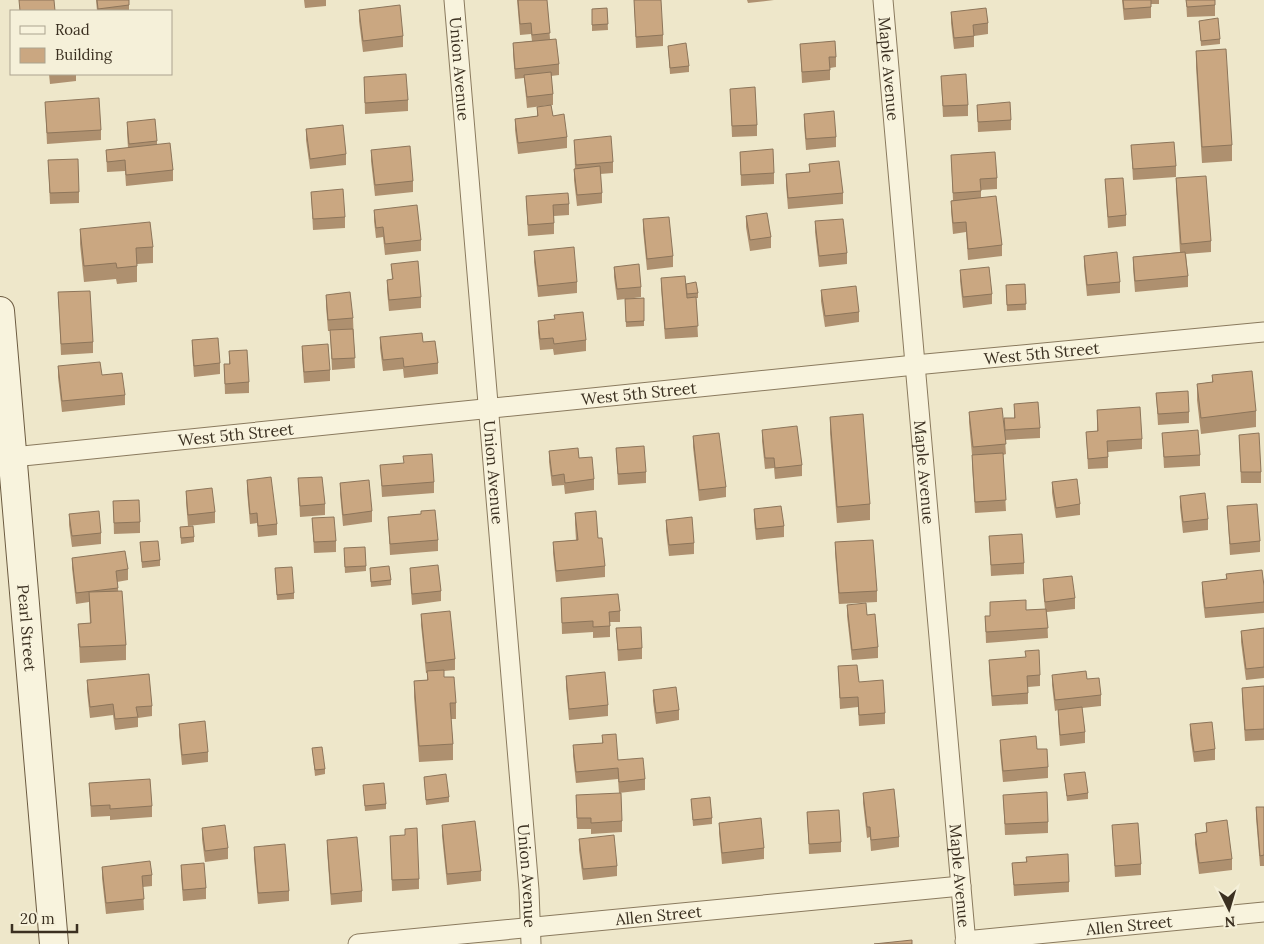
<svg xmlns="http://www.w3.org/2000/svg" width="1264" height="944" font-family="Lora,serif">
	<rect width="100%" height="100%" fill="#eee7ca"/>
	<g fill="none" stroke-linecap="round" stroke-linejoin="round">
		<defs>
			<g id="street">
				<path id="s1" d="M454,0L529,890L531,944"/>
				<path id="s2" d="M883,0L966,944"/>
				<path id="s3" d="M13,457L915,365L1264,332"/>
				<path id="s4" d="M965,941L1264,912"/>
				<path id="s5" d="M358,944L961,886"/>
			</g>
			<g id="secondary">
				<path id="s6" d="M0,311L54,944"/>
			</g>
		</defs>
		<use href="#street" stroke="#8a7a5e" stroke-width="21"/>
		<use href="#secondary" stroke="#6c5b41" stroke-width="30"/>
		<use href="#street" stroke="#f8f3dd" stroke-width="19"/>
		<use href="#secondary" stroke="#f8f3dd" stroke-width="28"/>
	</g>
	<g fill="#ae906f">
		<path d="M96,0H129V11H97Z"/>
		<path d="M304,0H326V6L305,8Z"/>
		<path d="M517,0H547L550,39L559,64V75L551,76L553,94V105H551L553,116L567,137V148L518,154L515,130V119L537,116V107L550,105L527,108L524,78L515,79L513,54V43L532,41L531,34L520,35Z"/>
		<path d="M634,0L663,35V46L636,48Z"/>
		<path d="M747,0H774L748,3Z"/>
		<path d="M1122,0H1159V4H1151V18L1124,20Z"/>
		<path d="M1186,0H1215V16L1187,17Z"/>
		<path d="M607,8L608,30L592,31V9Z"/>
		<path d="M359,10L403,36V47L363,52L359,21Z"/>
		<path d="M951,12L988,23V34L974,36V47L954,49L951,23Z"/>
		<path d="M1199,21L1220,39V44L1201,46Z"/>
		<path d="M800,44L836,57V67L830,68V80L802,83Z"/>
		<path d="M668,46L689,66V72L670,74Z"/>
		<path d="M1196,51L1232,145V161L1202,163L1196,67Z"/>
		<path d="M49,74H76V81L50,84Z"/>
		<path d="M941,76L968,105V116L943,117Z"/>
		<path d="M364,77L408,100V111L365,114Z"/>
		<path d="M730,89L757,125V136L732,137Z"/>
		<path d="M45,102L101,130V140L47,144Z"/>
		<path d="M977,105L1011,120V130L978,132Z"/>
		<path d="M804,114L836,137V147L806,150L804,125Z"/>
		<path d="M127,122L157,141V145L173,170V181L126,186L125,171L107,172L106,150L128,148L127,133Z"/>
		<path d="M306,129L346,154V165L310,169L306,140Z"/>
		<path d="M574,140L613,162V173L600,174L602,193V203L577,206L574,180V169H575Z"/>
		<path d="M1131,145L1176,166V177L1133,180Z"/>
		<path d="M371,150L413,181V192L375,196L371,161Z"/>
		<path d="M740,152L774,173V184L741,186Z"/>
		<path d="M951,155L997,178V189L981,190V197L1002,245V256L968,260L966,232L953,234L951,211V201L953,200Z"/>
		<path d="M48,160L79,192V203L50,204Z"/>
		<path d="M809,164L843,193V204L788,209L786,185V174L809,172Z"/>
		<path d="M1176,178L1211,241V252L1186,254L1188,276V287L1135,292L1133,268V257L1180,252L1176,188Z"/>
		<path d="M1105,179L1126,215V226L1108,228Z"/>
		<path d="M311,192L345,217V228L313,230Z"/>
		<path d="M526,196L569,204V215L554,216V234L528,236Z"/>
		<path d="M374,210L421,240V251L385,255L383,237L376,238L374,221Z"/>
		<path d="M746,216L771,237V248L750,251L746,227Z"/>
		<path d="M643,219L673,256V267L647,270L643,230Z"/>
		<path d="M815,221L847,253V264L819,267L815,232Z"/>
		<path d="M80,229L153,247V263L137,264V282L117,284L116,279L84,282L80,244Z"/>
		<path d="M534,251L577,282V293L538,297L534,262Z"/>
		<path d="M1084,256L1120,282V293L1087,296L1084,266Z"/>
		<path d="M391,264L421,297V308L389,311L387,291V280L392,279Z"/>
		<path d="M614,267L641,287V297L627,299L644,298V326L626,327L625,299L617,300L614,277Z"/>
		<path d="M960,270L992,294V304L963,308L960,281Z"/>
		<path d="M661,278L687,298L686,284L698,293V298H696L698,337L665,339L661,288Z"/>
		<path d="M1025,284L1026,310L1007,311L1006,285Z"/>
		<path d="M821,290L859,312V322L825,327L821,301Z"/>
		<path d="M58,292L93,342V353L61,355Z"/>
		<path d="M326,295L353,318L355,368L332,370L330,331H328L326,306Z"/>
		<path d="M554,319L586,340V351L554,355L553,349L540,350L538,332V321Z"/>
		<path d="M380,337L423,342L438,363V374L404,378L403,369L383,371L380,348Z"/>
		<path d="M192,340L220,363V374L194,377L192,351Z"/>
		<path d="M302,346L330,370V381L304,383L302,357Z"/>
		<path d="M229,351L249,382V393L225,394L224,364H229Z"/>
		<path d="M58,366L125,395V405L62,412L58,377Z"/>
		<path d="M1212,375L1256,411V427L1201,434L1197,400V384L1212,382Z"/>
		<path d="M1156,393L1189,412V423L1158,425Z"/>
		<path d="M1014,404L1040,428V438L1005,440L1006,454L1003,455L1006,511L975,513L972,465V455L969,422V412L1005,439L1004,418H1014Z"/>
		<path d="M1097,410L1142,439V449L1108,452V468L1088,469L1086,432L1097,431Z"/>
		<path d="M830,417L870,504V520L837,523L830,433Z"/>
		<path d="M762,430L802,465V476L775,479L774,468L765,469L762,441Z"/>
		<path d="M1162,433L1200,455V466L1164,468Z"/>
		<path d="M1239,435L1261,472V483H1241Z"/>
		<path d="M693,436L726,487V497L699,501L693,447Z"/>
		<path d="M616,448L646,472V483L618,485Z"/>
		<path d="M549,451L579,458L594,479V490L565,494L564,485L552,486L549,462Z"/>
		<path d="M380,465L434,482V493L382,497Z"/>
		<path d="M298,478L325,504V515L300,517Z"/>
		<path d="M247,480L277,524V535L258,537L257,523L250,524L247,491Z"/>
		<path d="M1052,482L1080,504V515L1056,518L1052,493Z"/>
		<path d="M340,483L372,511V522L343,526L340,494Z"/>
		<path d="M186,491L215,512V523L188,526L186,502Z"/>
		<path d="M1180,496L1208,519V530L1183,533L1180,507Z"/>
		<path d="M113,501L140,522V533L114,534Z"/>
		<path d="M1227,506L1260,541V552L1230,555Z"/>
		<path d="M754,509L784,526V537L756,540L754,520Z"/>
		<path d="M421,511L438,540V551L390,555L388,517L421,514Z"/>
		<path d="M575,513L598,538L605,566V577L556,582L553,553V542L576,540L575,524Z"/>
		<path d="M69,514L101,533V544L72,547L69,525Z"/>
		<path d="M312,518L336,541V552L314,553Z"/>
		<path d="M666,520L694,543V554L669,556L666,531Z"/>
		<path d="M180,527L194,537V542L181,544Z"/>
		<path d="M989,536L1024,563V574L991,576Z"/>
		<path d="M140,542L160,560V566L142,568Z"/>
		<path d="M835,542L877,591V602L839,604L835,553Z"/>
		<path d="M344,554L366,566V571L345,573Z"/>
		<path d="M72,558L128,569V580L117,582L126,645V660L80,663L78,624L90,623L89,602L76,604L72,568Z"/>
		<path d="M275,568L294,593V599L277,600Z"/>
		<path d="M370,568L391,580V585L371,587Z"/>
		<path d="M410,568L441,591V601L412,605L410,579Z"/>
		<path d="M1226,574L1264,586V613L1205,618L1202,593V582L1226,579Z"/>
		<path d="M1043,579L1075,598V609L1047,612L1048,638L986,643L985,616H990V602L1026,610L1045,609L1043,590Z"/>
		<path d="M561,598L620,611V622H610V637L593,638V632L562,634Z"/>
		<path d="M847,605L867,615L878,647V658L852,660L847,616Z"/>
		<path d="M421,614L455,659V670L444,671V677L456,703V719H451L453,744V760L419,762L414,697V681L427,680V673H426L421,625Z"/>
		<path d="M616,628L642,648V659L618,661Z"/>
		<path d="M1264,628V678L1246,680L1241,642V631Z"/>
		<path d="M989,660L1040,675V686L1028,687V704L992,706L989,671Z"/>
		<path d="M838,666L859,682L885,713V724L859,726L858,707L840,709Z"/>
		<path d="M1052,675L1087,679L1101,695V706L1082,708L1085,732V743L1060,746L1058,720V710L1055,711L1052,685Z"/>
		<path d="M566,676L608,705V716L569,720L566,687Z"/>
		<path d="M87,680L152,706V716L138,718V727L115,730L113,715L90,718L87,691Z"/>
		<path d="M1264,686V740L1245,741L1242,699V688Z"/>
		<path d="M653,690L679,710V720L656,724L653,701Z"/>
		<path d="M179,724L208,752V762L182,765L179,735Z"/>
		<path d="M1190,724L1215,749V760L1194,762L1190,735Z"/>
		<path d="M602,735L618,760L645,779V790L619,793L618,779L576,783L573,756V745L602,743Z"/>
		<path d="M1000,740L1037,749L1048,767V778L1003,782L1000,751Z"/>
		<path d="M312,748L325,769V774L315,776Z"/>
		<path d="M1064,774L1088,793V799L1067,801Z"/>
		<path d="M424,777L449,797V802L426,805Z"/>
		<path d="M89,783L152,806V817L110,820V816L91,817Z"/>
		<path d="M363,785L386,804V809L365,811Z"/>
		<path d="M863,793L899,837V847L871,851L870,837L867,838L863,803Z"/>
		<path d="M576,795L622,821V832L591,834V829H577Z"/>
		<path d="M1003,795L1048,822V833L1005,835Z"/>
		<path d="M691,799L712,818V824L693,826Z"/>
		<path d="M1256,807H1264V866H1260L1256,818Z"/>
		<path d="M807,812L841,842V852L809,854Z"/>
		<path d="M719,823L764,848V859L722,864L719,833Z"/>
		<path d="M1206,823L1232,859V870L1199,874L1195,844V834L1206,832Z"/>
		<path d="M442,825L481,871V881L447,885L442,836Z"/>
		<path d="M1112,825L1141,864V875L1115,877Z"/>
		<path d="M202,828L228,848V859L205,862L202,839Z"/>
		<path d="M390,836L419,879V889L392,891Z"/>
		<path d="M579,839L617,866V876L583,880L579,850Z"/>
		<path d="M327,840L362,891V902L331,905L327,850Z"/>
		<path d="M254,847L289,891V901L258,904L254,858Z"/>
		<path d="M1026,857L1069,882V892L1014,896L1012,863L1026,862Z"/>
		<path d="M181,865L206,888V899L183,901L181,876Z"/>
		<path d="M102,867L152,875V886L143,887L144,910L106,914L102,878Z"/>
	</g>
	<g fill="#caa781" stroke="#8d755a">
		<path d="M19,0H54L55,11H20Z"/>
		<path d="M97,0H129V5L98,9Z"/>
		<path d="M518,0H547L550,33L532,35L531,23L520,24Z"/>
		<path d="M634,0H661L663,35L636,37Z"/>
		<path d="M1123,0H1151V7L1124,9Z"/>
		<path d="M1186,0H1215V5L1187,7Z"/>
		<path d="M400,5L403,36L363,41L359,10Z"/>
		<path d="M607,8L608,24L592,25V9Z"/>
		<path d="M986,8L988,23L973,25L974,36L954,38L951,12Z"/>
		<path d="M1218,18L1220,39L1201,41L1199,21Z"/>
		<path d="M556,39L559,64L515,69L513,43Z"/>
		<path d="M835,41L836,57H829L830,70L802,72L800,44Z"/>
		<path d="M686,43L689,66L670,68L668,46Z"/>
		<path d="M1226,49L1232,145L1202,147L1196,51Z"/>
		<path d="M551,72L553,94L527,97L524,75Z"/>
		<path d="M406,74L408,100L365,103L364,77Z"/>
		<path d="M966,74L968,105L943,106L941,76Z"/>
		<path d="M755,87L757,125L732,126L730,89Z"/>
		<path d="M99,98L101,130L47,133L45,102Z"/>
		<path d="M1010,102L1011,120L978,122L977,105Z"/>
		<path d="M551,105L553,116L564,114L567,137L518,143L515,119L538,116L537,107Z"/>
		<path d="M834,111L836,137L806,139L804,114Z"/>
		<path d="M155,119L157,141L129,144L127,122Z"/>
		<path d="M343,125L346,154L310,159L306,129Z"/>
		<path d="M611,136L613,162L576,165L574,140Z"/>
		<path d="M1174,142L1176,166L1133,169L1131,145Z"/>
		<path d="M170,143L173,170L126,175L125,160L107,162L106,150Z"/>
		<path d="M410,146L413,181L375,185L371,150Z"/>
		<path d="M773,149L774,173L741,175L740,152Z"/>
		<path d="M995,152L997,178L980,179L981,191L953,193L951,155Z"/>
		<path d="M78,159L79,192L50,193L48,160Z"/>
		<path d="M839,161L843,193L788,198L786,174L810,172L809,164Z"/>
		<path d="M600,166L602,193L577,195L574,169Z"/>
		<path d="M1206,176L1211,241L1181,244L1176,178Z"/>
		<path d="M1123,178L1126,215L1108,217L1105,179Z"/>
		<path d="M343,189L345,217L313,219L311,192Z"/>
		<path d="M568,193L569,204L553,205L554,223L528,225L526,196Z"/>
		<path d="M996,196L1002,245L968,249L966,222L953,223L951,201Z"/>
		<path d="M417,205L421,240L385,244L383,227L376,228L374,210Z"/>
		<path d="M767,213L771,237L750,240L746,216Z"/>
		<path d="M669,217L673,256L647,259L643,219Z"/>
		<path d="M843,219L847,253L819,256L815,221Z"/>
		<path d="M150,222L153,247L136,248L137,266L117,268L116,263L84,266L80,229Z"/>
		<path d="M574,247L577,282L538,286L534,251Z"/>
		<path d="M1117,252L1120,282L1087,285L1084,256Z"/>
		<path d="M1185,252L1188,276L1135,281L1133,257Z"/>
		<path d="M418,261L421,297L389,300L387,280L393,279L391,264Z"/>
		<path d="M639,264L641,287L617,289L614,267Z"/>
		<path d="M989,267L992,294L963,297L960,270Z"/>
		<path d="M685,276L687,298L696,297L698,326L665,329L661,278Z"/>
		<path d="M696,282L698,293L687,294L686,284Z"/>
		<path d="M1025,284L1026,304L1007,305L1006,285Z"/>
		<path d="M856,286L859,312L825,316L821,290Z"/>
		<path d="M90,291L93,342L61,344L58,292Z"/>
		<path d="M350,292L353,318L328,320L326,295Z"/>
		<path d="M644,298V321L626,322L625,299Z"/>
		<path d="M583,312L586,340L554,344L553,338L540,339L538,321L555,319L554,315Z"/>
		<path d="M353,329L355,358L332,359L330,330Z"/>
		<path d="M422,333L423,342L435,341L438,363L404,367L403,358L383,360L380,337Z"/>
		<path d="M218,338L220,363L194,366L192,340Z"/>
		<path d="M328,344L330,370L304,372L302,346Z"/>
		<path d="M247,350L249,382L225,384L224,364H230L229,351Z"/>
		<path d="M100,362L102,375L122,373L125,395L62,401L58,366Z"/>
		<path d="M1252,371L1256,411L1201,418L1197,384L1213,382L1212,375Z"/>
		<path d="M1188,391L1189,412L1158,414L1156,393Z"/>
		<path d="M1038,402L1040,428L1005,430L1004,418H1015L1014,404Z"/>
		<path d="M1140,407L1142,439L1107,441L1108,457L1088,459L1086,432L1098,431L1097,410Z"/>
		<path d="M1002,408L1006,444L973,447L969,412Z"/>
		<path d="M863,414L870,504L837,507L830,417Z"/>
		<path d="M797,426L802,465L775,468L774,458H765L762,430Z"/>
		<path d="M1198,430L1200,455L1164,457L1162,433Z"/>
		<path d="M719,433L726,487L699,490L693,436Z"/>
		<path d="M1259,433L1261,472H1241L1239,435Z"/>
		<path d="M644,446L646,472L618,474L616,448Z"/>
		<path d="M578,448L579,458L592,457L594,479L565,483L564,474L552,476L549,451Z"/>
		<path d="M1003,453L1006,500L975,502L972,455Z"/>
		<path d="M432,454L434,482L382,486L380,465L404,463L403,456Z"/>
		<path d="M271,477L277,524L258,526L257,513L250,514L247,480Z"/>
		<path d="M322,477L325,504L300,506L298,478Z"/>
		<path d="M1077,479L1080,504L1056,508L1052,482Z"/>
		<path d="M369,480L372,511L343,515L340,483Z"/>
		<path d="M212,488L215,512L188,515L186,491Z"/>
		<path d="M1205,493L1208,519L1183,522L1180,496Z"/>
		<path d="M139,500L140,522L114,523L113,501Z"/>
		<path d="M1257,504L1260,541L1230,544L1227,506Z"/>
		<path d="M781,506L784,526L756,529L754,509Z"/>
		<path d="M435,510L438,540L390,544L388,517L421,514V511Z"/>
		<path d="M99,511L101,533L72,536L69,514Z"/>
		<path d="M596,511L598,538H602L605,566L556,571L553,542L578,540L575,513Z"/>
		<path d="M334,517L336,541L314,542L312,518Z"/>
		<path d="M692,517L694,543L669,545L666,520Z"/>
		<path d="M193,526L194,537L181,538L180,527Z"/>
		<path d="M1022,534L1024,563L991,565L989,536Z"/>
		<path d="M873,540L877,591L839,593L835,542Z"/>
		<path d="M158,541L160,560L142,562L140,542Z"/>
		<path d="M365,547L366,566L345,567L344,548Z"/>
		<path d="M125,551L128,569L116,571L118,588L76,593L72,558Z"/>
		<path d="M438,565L441,591L412,594L410,568Z"/>
		<path d="M389,566L391,580L371,582L370,568Z"/>
		<path d="M292,567L294,593L277,595L275,568Z"/>
		<path d="M1262,570L1264,586V602L1205,608L1202,582L1227,579L1226,574Z"/>
		<path d="M1072,576L1075,598L1045,602L1043,579Z"/>
		<path d="M122,591L126,645L80,647L78,624L91,623L89,592Z"/>
		<path d="M618,594L620,611L609,612L610,626L593,627V621L562,623L561,598Z"/>
		<path d="M1026,600V610L1046,609L1048,628L986,632L985,616H990V602Z"/>
		<path d="M866,603L867,615L875,614L878,647L852,650L847,605Z"/>
		<path d="M450,611L455,659L426,663L421,614Z"/>
		<path d="M641,627L642,648L618,650L616,628Z"/>
		<path d="M1264,628V667L1246,669L1241,631Z"/>
		<path d="M1039,650L1040,675L1027,676L1028,693L992,696L989,660L1026,657L1025,651Z"/>
		<path d="M857,665L859,682L883,680L885,713L859,715L858,697L840,698L838,666Z"/>
		<path d="M444,670V677H454L456,703H450L453,744L419,746L414,681L428,680L427,671Z"/>
		<path d="M1086,671L1087,679L1099,678L1101,695L1055,700L1052,675Z"/>
		<path d="M605,672L608,705L569,709L566,676Z"/>
		<path d="M149,674L152,706L136,707L138,717L115,719L113,704L90,707L87,680Z"/>
		<path d="M1264,686V729L1245,730L1242,688Z"/>
		<path d="M676,687L679,710L656,713L653,690Z"/>
		<path d="M1082,707L1085,732L1060,735L1058,710Z"/>
		<path d="M205,721L208,752L182,755L179,724Z"/>
		<path d="M1212,722L1215,749L1194,752L1190,724Z"/>
		<path d="M616,734L618,760L643,758L645,779L619,782L618,768L576,772L573,745L603,743L602,735Z"/>
		<path d="M1036,736L1037,749H1047L1048,767L1003,771L1000,740Z"/>
		<path d="M322,747L325,769L315,770L312,748Z"/>
		<path d="M1085,772L1088,793L1067,796L1064,774Z"/>
		<path d="M446,774L449,797L426,800L424,777Z"/>
		<path d="M150,779L152,806L110,809V805L91,806L89,783Z"/>
		<path d="M384,783L386,804L365,806L363,785Z"/>
		<path d="M894,789L899,837L871,840L870,827H867L863,793Z"/>
		<path d="M1047,792L1048,822L1005,824L1003,795Z"/>
		<path d="M621,793L622,821L591,823V818H577L576,795Z"/>
		<path d="M710,797L712,818L693,820L691,799Z"/>
		<path d="M1256,807H1264V855L1260,856Z"/>
		<path d="M839,810L841,842L809,844L807,812Z"/>
		<path d="M761,818L764,848L722,853L719,823Z"/>
		<path d="M1227,820L1232,859L1199,863L1195,834L1207,832L1206,823Z"/>
		<path d="M475,821L481,871L447,874L442,825Z"/>
		<path d="M1138,823L1141,864L1115,866L1112,825Z"/>
		<path d="M225,825L228,848L205,851L202,828Z"/>
		<path d="M417,828L419,879L392,880L390,836L405,835V829Z"/>
		<path d="M614,835L617,866L583,869L579,839Z"/>
		<path d="M357,837L362,891L331,894L327,840Z"/>
		<path d="M285,844L289,891L258,893L254,847Z"/>
		<path d="M1068,854L1069,882L1014,885L1012,863L1027,862L1026,857Z"/>
		<path d="M150,861L152,875L142,876L144,899L106,903L102,867Z"/>
		<path d="M204,863L206,888L183,890L181,865Z"/>
		<path d="M912,940V944H874Z"/>
	</g>
	<g text-anchor="middle" dominant-baseline="central" stroke-width="4" stroke-linejoin="round" paint-order="stroke">
		<g font-size="16" fill="#3b3021" stroke="#f5f0d9">
			<text stroke="none"><textPath href="#s1" startOffset="69">Union Avenue</textPath></text>
			<text stroke="none"><textPath href="#s2" startOffset="69">Maple Avenue</textPath></text>
			<text stroke="none"><textPath href="#s3" startOffset="1034">West 5th Street</textPath></text>
			<text stroke="none"><textPath href="#s3" startOffset="629">West 5th Street</textPath></text>
			<text stroke="none"><textPath href="#s3" startOffset="224">West 5th Street</textPath></text>
			<text stroke="none"><textPath href="#s1" startOffset="474">Union Avenue</textPath></text>
			<text stroke="none"><textPath href="#s2" startOffset="474">Maple Avenue</textPath></text>
			<text stroke="none"><textPath href="#s6" startOffset="318">Pearl Street</textPath></text>
			<text stroke="none"><textPath href="#s2" startOffset="879">Maple Avenue</textPath></text>
			<text stroke="none"><textPath href="#s1" startOffset="879">Union Avenue</textPath></text>
			<text stroke="none"><textPath href="#s5" startOffset="302">Allen Street</textPath></text>
			<text stroke="none"><textPath href="#s4" startOffset="165">Allen Street</textPath></text>
		</g>
	</g>
	<rect x="10" y="10" width="162" height="65" fill="#f5f0d9" stroke="#aba38f"/>
	<rect x="20" y="26" width="25" height="8" fill="#f8f3dd" stroke="#aba38f"/>
	<text x="55" y="35" font-size="15" fill="#3b3021">Road</text>
	<rect x="20" y="48" width="25" height="15" fill="#caa781" stroke="#aba38f"/>
	<text x="55" y="60" font-size="15" fill="#3b3021">Building</text>
	<g transform="translate(1229 909) rotate(175)" stroke="#f5f0d9" stroke-width="4" paint-order="stroke">
	<path d="M0-4L9 19L0 12L-9 19Z" fill="#3b3021"/>
	<text y="-8" font-size="14" font-weight="bold" text-anchor="middle" fill="#3b3021">N</text>
	</g>
	<path d="M12 924v8h65v-8" fill="none" stroke="#3b3021" stroke-width="2.5"/>
	<text x="20" y="924" font-size="15" fill="#3b3021" stroke="#f5f0d9" stroke-width="4" paint-order="stroke">20 m</text>
</svg>
